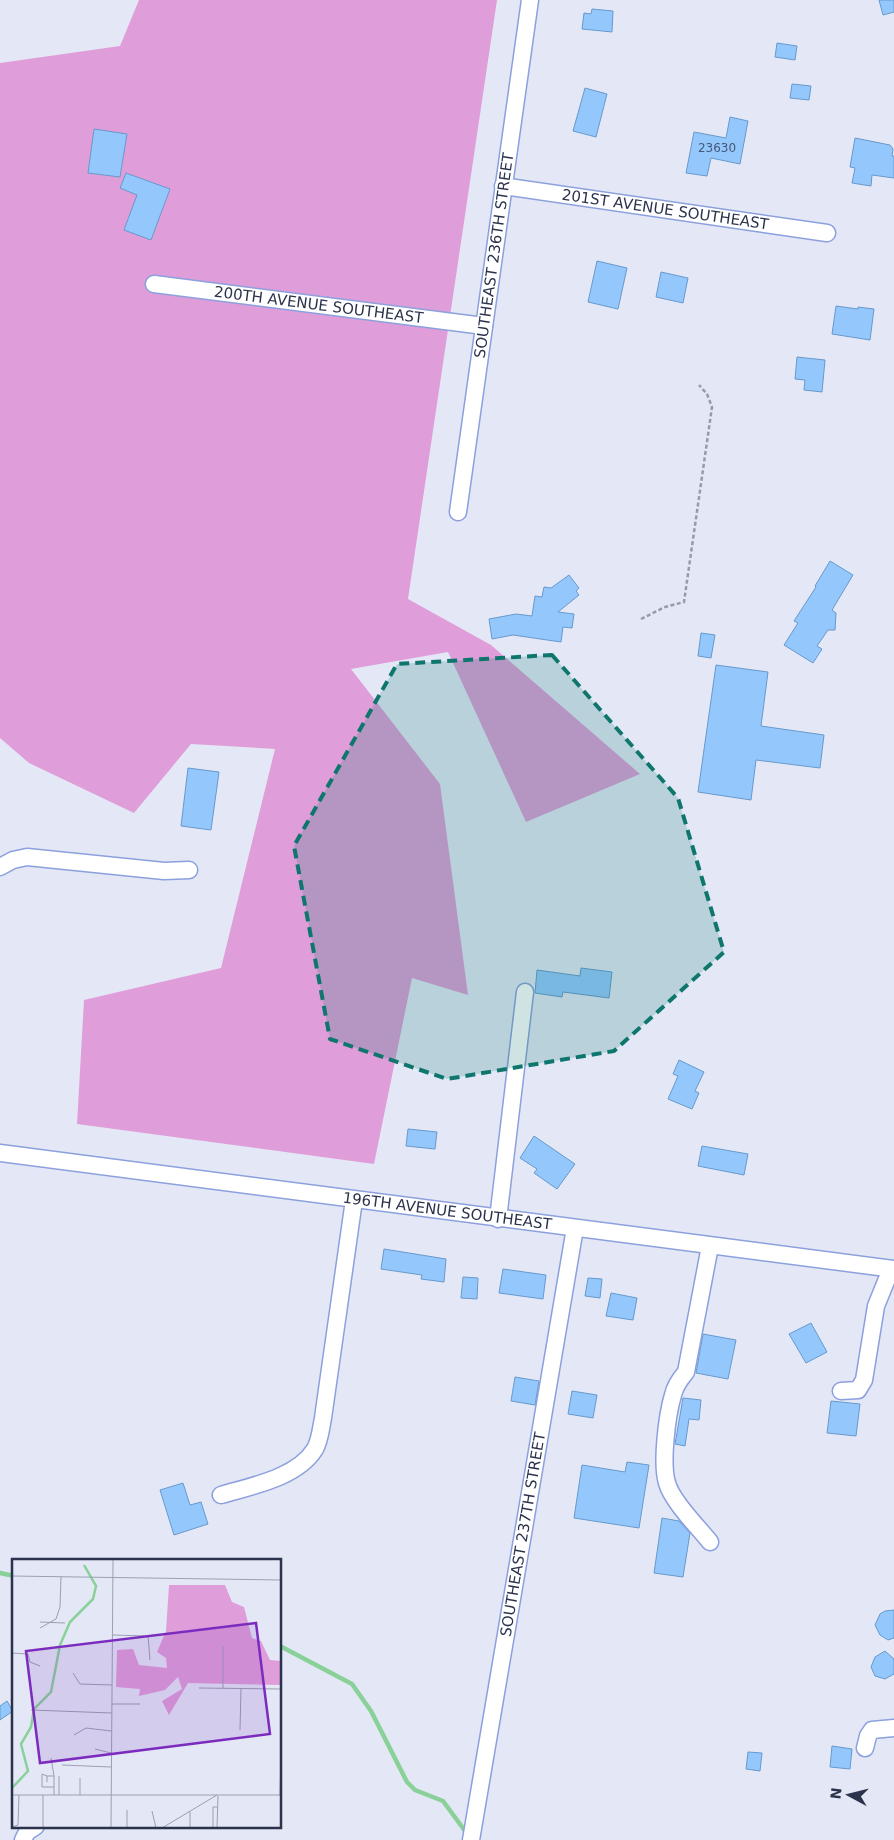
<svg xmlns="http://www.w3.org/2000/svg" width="894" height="1840" font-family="'DejaVu Sans',sans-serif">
	<rect width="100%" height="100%" fill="#e4e8f6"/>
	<path fill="#df9ed9" d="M139,0H497L408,599L491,645L640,774L526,822L448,652L351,669L440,784L468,995L412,978L374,1164L77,1124L84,1000L221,968L275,749L191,744L134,813L29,763L0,738V63L120,46Z"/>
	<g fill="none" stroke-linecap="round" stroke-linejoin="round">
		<g stroke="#89d198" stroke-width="4.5">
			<path d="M0,1573L14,1576"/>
			<path d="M280,1646L352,1684L371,1711L407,1782L415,1790L443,1801L468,1835"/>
		</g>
	</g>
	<g fill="#94c8fd" stroke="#6799cc">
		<path d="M879,0H894V12L883,15Z"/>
		<path d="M592,9L613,11L612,32L582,29L584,13L591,14Z"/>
		<path d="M777,43L797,46L795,60L775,57Z"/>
		<path d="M792,84L811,86L809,100L790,98Z"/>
		<path d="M585,88L607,94L596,137L573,131Z"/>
		<path d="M730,117L748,121L740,164L711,158L707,176L686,173L694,132L726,138Z"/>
		<path d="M94,129L127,134L120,177L88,173Z"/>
		<path d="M855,138L890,145L893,149L892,156H894V178L872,175L871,186L852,183L855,168L850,167Z"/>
		<path d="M126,173L170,189L151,240L124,230L137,195L120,188Z"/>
		<path d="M597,261L627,268L618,309L588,302Z"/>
		<path d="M661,272L688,278L683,303L656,297Z"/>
		<path d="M836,306L858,309V307L874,309L870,340L832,334Z"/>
		<path d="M797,357L825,360L822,392L804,390L805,380L795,379Z"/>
		<path d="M830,561L853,575L832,610L836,613L835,630H828L817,646L822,649L813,663L784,645L798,623L794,621L816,587L815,586Z"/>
		<path d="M569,575L579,588L576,591L579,595L558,612L574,614L572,628L563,627L561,642L513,635L492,639L489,619L516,614L532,616L535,596L542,597L544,587L551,588Z"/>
		<path d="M701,633L715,635L711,658L698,656Z"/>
		<path d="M716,665L768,672L761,726L824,735L820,768L756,760L751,800L698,792Z"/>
		<path d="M188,768L219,772L211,830L181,826Z"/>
		<path d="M581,968L612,972L609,998L563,992L562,997L535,993L537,970L580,976Z"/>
		<path d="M679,1060L704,1072L695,1091L699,1093L692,1109L668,1099L678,1076L673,1074Z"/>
		<path d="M408,1129L437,1132L435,1149L406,1146Z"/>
		<path d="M534,1136L575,1164L557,1189L534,1173L537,1169L520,1158Z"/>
		<path d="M702,1146L748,1154L744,1175L698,1166Z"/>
		<path d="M384,1249L446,1259L444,1282L421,1279L422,1275L381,1269Z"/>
		<path d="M503,1269L546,1275L543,1299L499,1293Z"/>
		<path d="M463,1277L478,1278L477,1299L461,1298Z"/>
		<path d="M588,1278L602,1279L600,1298L585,1296Z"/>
		<path d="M611,1293L637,1298L633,1320L606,1316Z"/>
		<path d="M811,1323L827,1352L806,1363L789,1334Z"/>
		<path d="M703,1334L736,1340L728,1379L696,1373Z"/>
		<path d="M515,1377L539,1381L535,1405L511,1401Z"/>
		<path d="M572,1391L597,1395L593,1418L568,1414Z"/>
		<path d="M683,1398L701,1400L699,1420L689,1419L685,1446L675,1444Z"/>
		<path d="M831,1401L860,1404L856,1436L827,1433Z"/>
		<path d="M627,1462L649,1465L639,1528L574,1518L582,1465L625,1472Z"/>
		<path d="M183,1483L190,1505L201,1502L208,1524L174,1535L160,1490Z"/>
		<path d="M662,1518L679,1521L690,1533L683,1577L654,1573Z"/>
		<path d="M894,1610V1638L888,1640L880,1635L875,1625L880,1614L885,1611Z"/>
		<path d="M885,1651L894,1659V1674L885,1679L875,1676L871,1667L875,1657Z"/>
		<path d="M7,1701L13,1711L0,1720V1706Z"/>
		<path d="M832,1746L852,1749L850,1769L830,1767Z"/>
		<path d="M748,1752L762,1753L760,1771L746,1769Z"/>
	</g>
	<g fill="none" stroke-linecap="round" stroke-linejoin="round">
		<defs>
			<g id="minor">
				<path id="s1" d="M503,186L827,233"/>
				<path id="s2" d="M154,284L484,326"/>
				<path id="s3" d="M458,512L530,0"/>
				<path d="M0,867L13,860L27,857L164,871L189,870"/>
				<path id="s4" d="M0,1153L894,1269"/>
				<path d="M498,1219L525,992"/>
				<path d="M710,1246L686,1372C680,1379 675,1386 673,1395C667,1415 661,1463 667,1483C672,1501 698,1527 710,1542"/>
				<path d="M841,1391L858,1390L864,1380L876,1306L891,1269"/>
				<path d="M221,1495C251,1486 297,1478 315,1449C320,1440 321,1428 323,1418L354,1200"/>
				<path d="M865,1748L868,1736L872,1730L894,1728"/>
				<path d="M23,1840L27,1832L36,1826"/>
				<path id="s5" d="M471,1840L575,1228"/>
			</g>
		</defs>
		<use href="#minor" stroke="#8ba0dd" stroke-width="19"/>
		<path stroke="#959aad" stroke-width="2.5" stroke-dasharray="4 2.5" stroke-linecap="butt" d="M641,619L665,607L684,602L712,407L707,394L699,385"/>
		<use href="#minor" stroke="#fff" stroke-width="16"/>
	</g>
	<path fill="#0f766e" fill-opacity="0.2" stroke="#0f766e" stroke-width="4" stroke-dasharray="10 6" stroke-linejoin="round" d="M552,655L678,798L724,952L614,1051L447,1079L330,1039L294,846L397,664Z"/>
	<g text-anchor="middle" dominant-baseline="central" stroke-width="5" stroke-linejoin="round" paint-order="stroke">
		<g font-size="12" fill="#455878">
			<text x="717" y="148">23630</text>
		</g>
		<g font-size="15" fill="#2b334c" stroke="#e4e8f6">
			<text stroke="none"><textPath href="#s1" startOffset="164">201ST AVENUE SOUTHEAST</textPath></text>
			<text stroke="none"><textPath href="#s3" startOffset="259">SOUTHEAST 236TH STREET</textPath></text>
			<text stroke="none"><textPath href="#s2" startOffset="166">200TH AVENUE SOUTHEAST</textPath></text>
			<text stroke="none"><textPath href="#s4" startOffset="451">196TH AVENUE SOUTHEAST</textPath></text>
			<text stroke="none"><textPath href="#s5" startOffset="310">SOUTHEAST 237TH STREET</textPath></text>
		</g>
	</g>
	<g transform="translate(12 1559)">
		<rect width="269" height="269" fill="#e4e8f6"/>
		<path d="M157,26H213L220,43L232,48L240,79L249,82L258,101L269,102V126L176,124L157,156L150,142L170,130L166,118L153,131L127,137L128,130L104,128L105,91L121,90L127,106L155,109L154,99L145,93L154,72Z" fill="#df9ed9"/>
		<path fill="none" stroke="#89d198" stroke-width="2.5" d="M0,229L16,212L9,185L19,168L22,150L39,133L48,86L58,63L81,40L84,27L72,6"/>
		<path fill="none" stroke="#9aa0b2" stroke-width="1" d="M0,17L269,21M28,63L53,64M28,69L44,60L48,48L49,18M100,76L136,77L138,101M0,94L16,95L18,103L28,107M61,114L68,125L100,126M187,129L269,130M211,129V87M100,145H128M19,151L100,154M228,171L229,129M62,176L74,169L99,172M83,190L99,194M39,199L42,217M50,206L99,208M35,217L30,215V228H42M35,223V217H42V236M0,236H269M47,236V217M68,236V219M268,236L269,196M140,252L144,269M178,253V269M0,268L6,266L7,236M31,269V236M99,269L101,0M115,269V251M150,269L205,236M201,269V248H206M205,269L206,237"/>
		<path fill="#7b2cbf" fill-opacity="0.15" stroke="#7b2cbf" stroke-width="2.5" d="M244,64L258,175L28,204L14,92Z"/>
		<rect width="269" height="269" fill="none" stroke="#2b334c" stroke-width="2.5"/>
	</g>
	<g transform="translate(849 1795) rotate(277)" stroke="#e4e8f6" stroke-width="4" paint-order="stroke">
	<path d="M0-4L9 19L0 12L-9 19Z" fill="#2b334c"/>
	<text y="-8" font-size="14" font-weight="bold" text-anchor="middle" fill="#2b334c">N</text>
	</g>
</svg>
